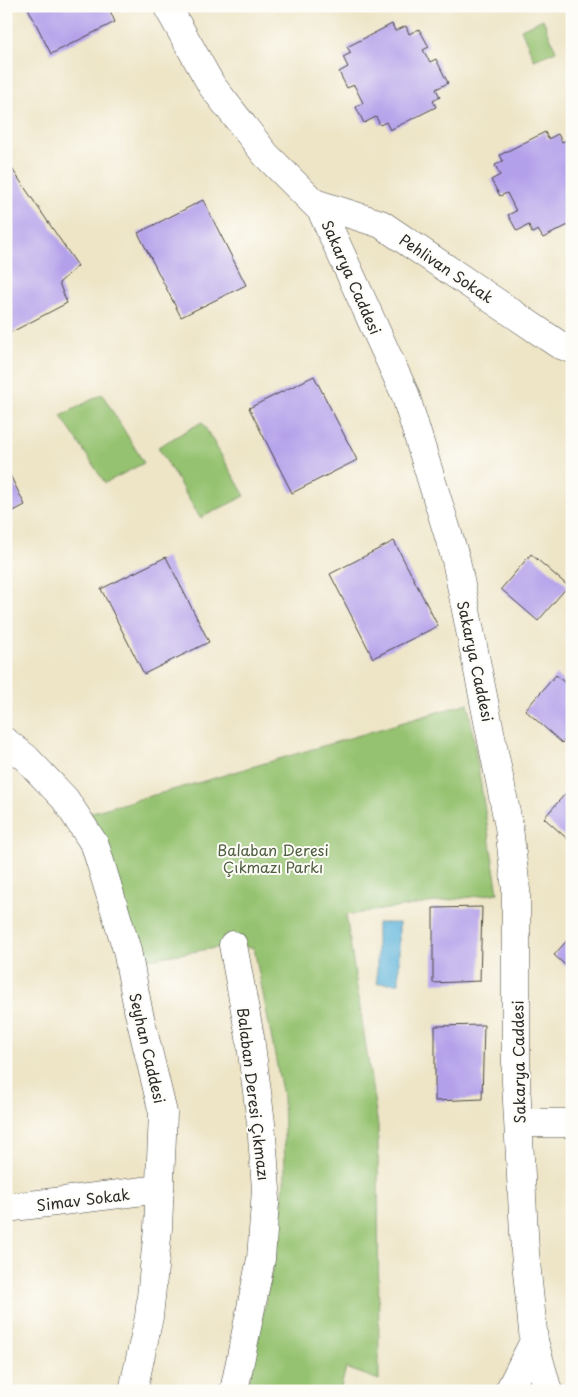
<svg xmlns="http://www.w3.org/2000/svg" width="578" height="1397" font-family="'Playpen Sans',sans-serif">
	<rect width="100%" height="100%" fill="#fdfcf7"/>
	<filter id="ink" filterUnits="userSpaceOnUse"><feTurbulence type="fractalNoise" baseFrequency=".02" numOctaves="2"/><feDisplacementMap in="SourceGraphic" scale="10" xChannelSelector="R" yChannelSelector="G"/><feConvolveMatrix kernelMatrix="1 2 1 2 8 2 1 2 1" color-interpolation-filters="sRGB"/></filter>
	<filter id="wash" filterUnits="userSpaceOnUse"><feTurbulence type="fractalNoise" baseFrequency=".0096" numOctaves="4" result="noise"/><feDisplacementMap in="SourceGraphic" scale="20" xChannelSelector="R" yChannelSelector="G"/><feGaussianBlur stdDeviation="1.12" result="paint"/><feColorMatrix in="noise" values="0 0 0 0 0 0 0 0 0 0 0 0 0 0 0 0 0 1.4 0 .05"/><feComposite in="paint" operator="in"/></filter>
	<g filter="url(#wash)">
		<rect width="100%" height="100%" fill="#eee5c7"/>
		<g fill="#95c270" stroke="#60764e">
			<path d="M543,19L556,51L534,60L521,29Z"/>
			<path d="M102,394L144,463L105,483L61,416Z"/>
			<path d="M202,422L245,496L200,518L158,447Z"/>
			<path d="M468,703L498,893L346,915L378,1126L379,1380L346,1368L340,1391H247L276,1249L285,1175L283,1097L254,948L233,945L137,961L67,819L201,782Z"/>
		</g>
		<rect fill="#5db4da" stroke="#447082" x="377" y="923" width="22" height="60"/>
		<g id="blocks">
			<g fill="#b3a0ea">
				<path d="M27,6H108L115,22L51,54Z"/>
				<path d="M392,24L395,31L406,26L409,34L419,29L429,47L423,50L430,62L436,59L448,83L436,89L440,97L433,101L436,107L390,130L386,122L380,125L376,117L364,123L356,107L363,103L354,85L347,88L339,72L348,67L343,57L351,53L347,47Z"/>
				<path d="M545,132L548,139L558,134L562,142L572,137V223L543,238L538,230L532,233L529,225L517,231L508,215L516,211L507,193L500,196L491,180L500,175L495,165L503,161L500,155Z"/>
				<path d="M12,169L78,266L59,283L67,303L6,335V171Z"/>
				<path d="M203,200L246,285L181,317L138,233Z"/>
				<path d="M314,376L357,460L292,493L249,408Z"/>
				<path d="M6,467L25,505L6,515Z"/>
				<path d="M394,541L438,626L373,658L330,574Z"/>
				<path d="M531,554L568,586L538,621L501,589Z"/>
				<path d="M166,557L209,642L144,674L101,589Z"/>
				<path d="M556,675L572,689V732L562,743L525,710Z"/>
				<path d="M572,786V843L544,818Z"/>
				<path d="M482,907L480,981L433,983V908Z"/>
				<path d="M572,935V971L554,955Z"/>
				<path d="M484,1025L482,1099L435,1101V1026Z"/>
			</g>
		</g>
	</g>
	<g filter="url(#ink)">
		<use href="#blocks" fill-opacity="0" stroke="#484742" stroke-width="1"/>
		<g fill="none" stroke-linecap="round" stroke-linejoin="round">
			<defs>
				<g id="minor">
					<path d="M167,6L212,86L266,155L321,210L405,394L456,560L509,827L516,890V1082L525,1252L534,1341L548,1391"/>
					<path d="M315,203L381,224L558,344L572,349"/>
					<path d="M6,742L26,758L65,799L95,845L127,950L138,1009L163,1113L158,1228L149,1317L133,1391"/>
					<path d="M233,945L250,1037L261,1123L266,1189L261,1259L234,1391"/>
					<path d="M519,1123H572"/>
					<path d="M6,1208L160,1189"/>
					<path d="M509,1391L534,1341"/>
				</g>
			</defs>
			<use href="#minor" stroke="#484742" stroke-width="29"/>
			<use href="#minor" stroke="#fff" stroke-width="28"/>
		</g>
	</g>
	<g text-anchor="middle" dominant-baseline="central" stroke-width="4" stroke-linejoin="round" paint-order="stroke">
		<g font-size="15" fill="#2b2b2b" stroke="#fdfcf7">
			<text transform="translate(447 268) rotate(34)">Pehlivan Sokak</text>
			<text transform="translate(352 277) rotate(66)">Sakarya Caddesi</text>
			<text transform="translate(476 661) rotate(78)">Sakarya Caddesi</text>
			<text transform="translate(148 1048) rotate(77)">Seyhan Caddesi</text>
			<text transform="translate(518 1062) rotate(-91)">Sakarya Caddesi</text>
			<text transform="translate(254 1094) rotate(83)">Balaban Deresi Çıkmazı</text>
			<text transform="translate(83 1199) rotate(-7)">Simav Sokak</text>
		</g>
		<g font-size="15" fill="#506043" stroke="#fdfcf7">
			<text x="273" y="849">Balaban Deresi<tspan x="273" dy="17">Çıkmazı Parkı</tspan></text>
		</g>
	</g>
	<rect width="578" height="1397" fill="none" stroke="#fdfcf7" stroke-width="25"/>
</svg>
